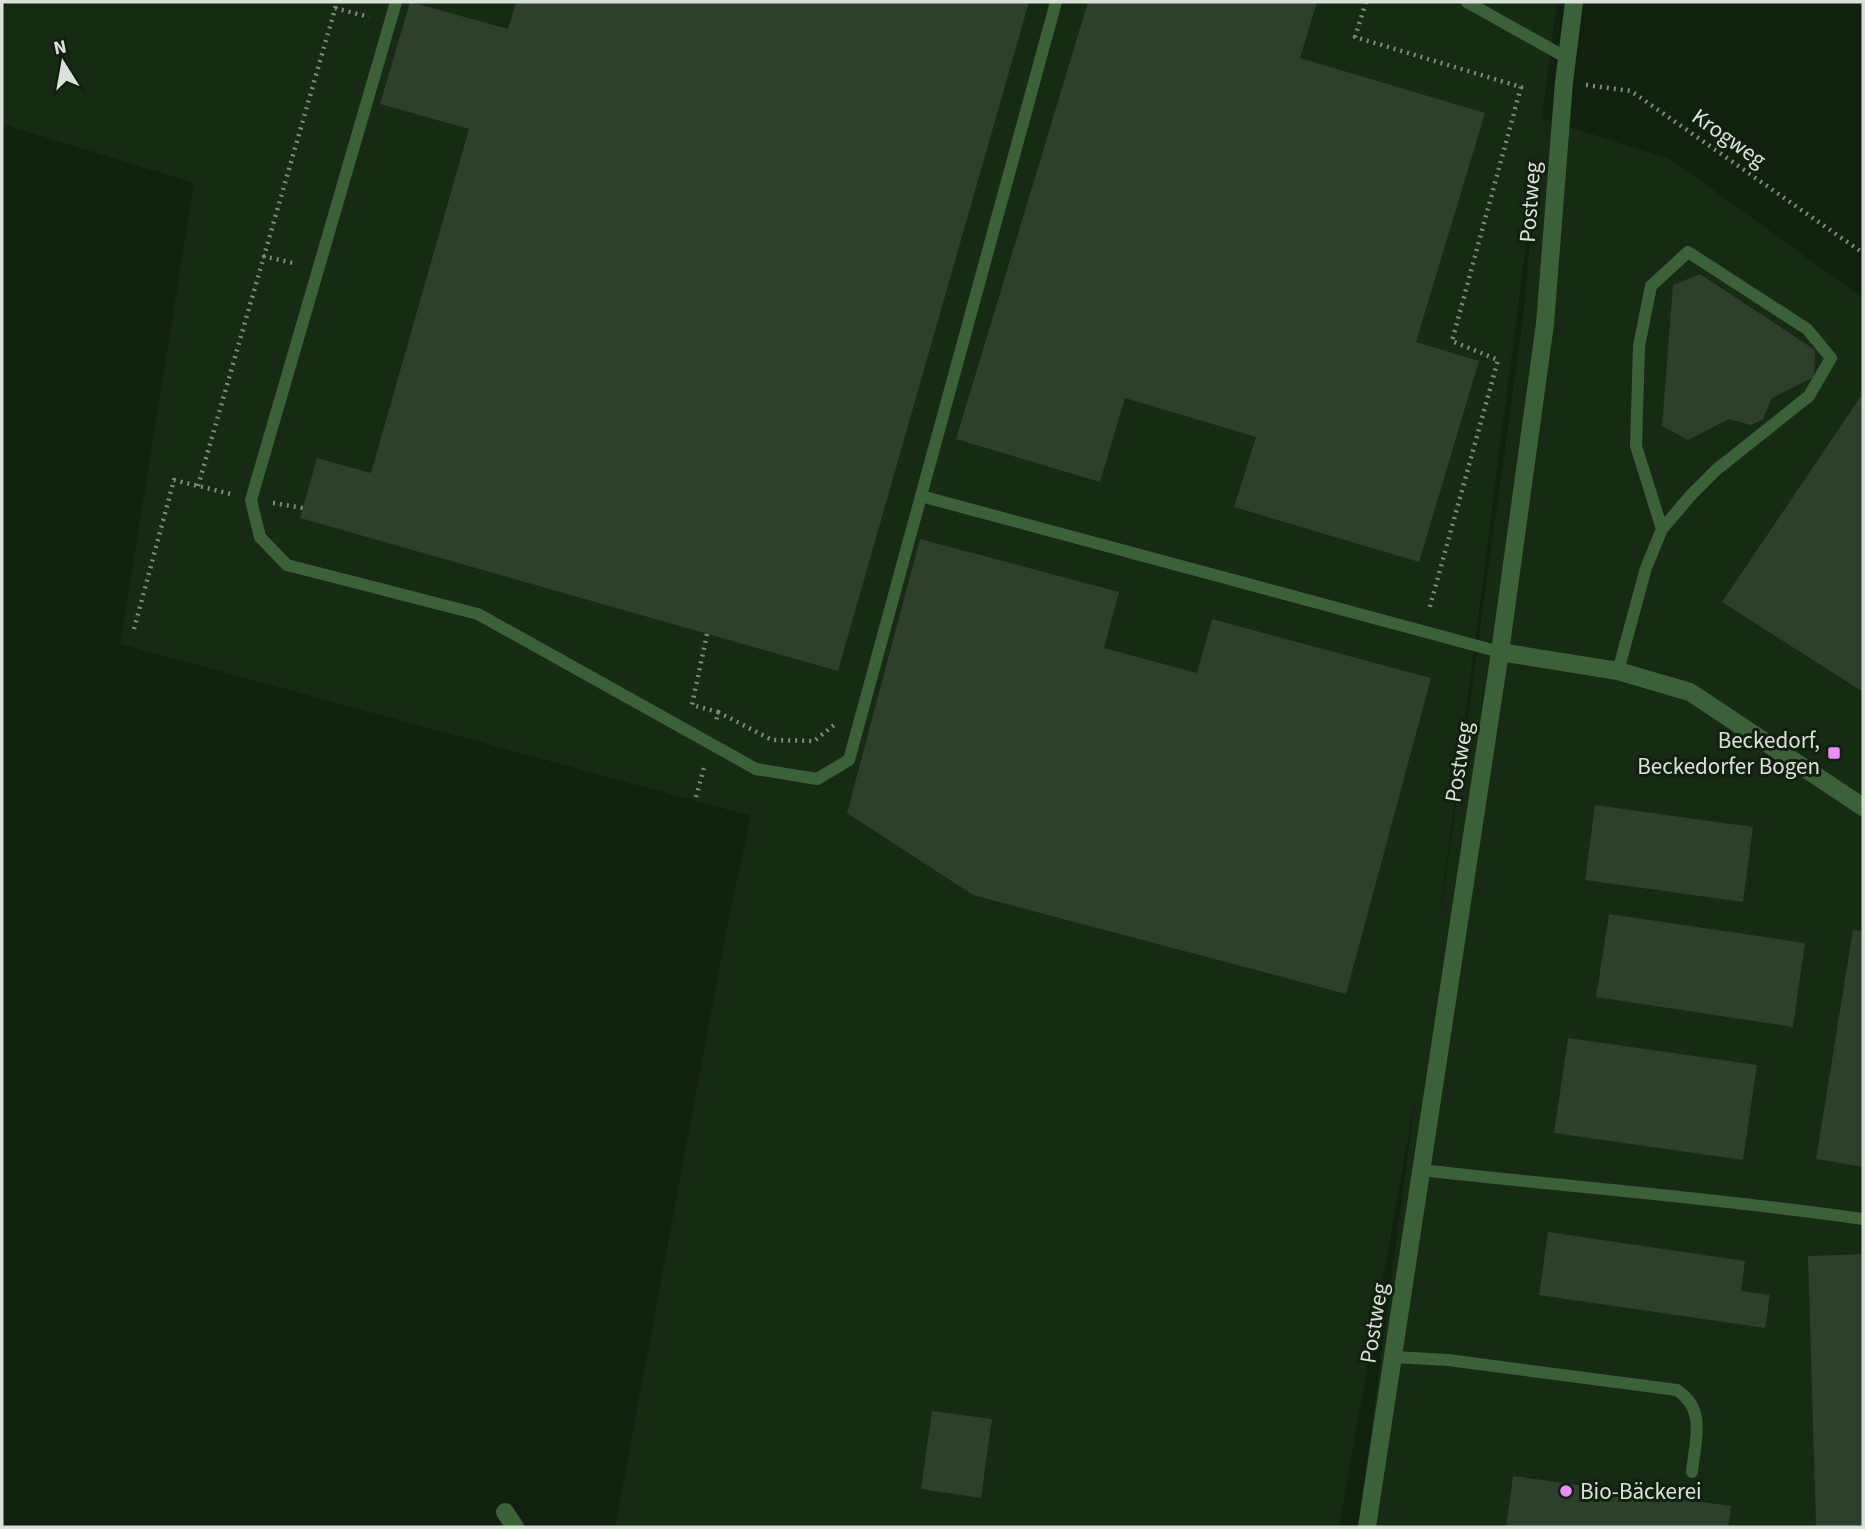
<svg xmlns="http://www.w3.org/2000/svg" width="1865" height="1529" font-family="'Source Sans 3',sans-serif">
	<rect width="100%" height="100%" fill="#11200f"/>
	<path fill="#162a14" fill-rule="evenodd" d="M2,2H1557L1542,118L1672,160L1863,298V1527H1358L1416,1093L1339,1527H615L729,916L751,816L120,644L194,183L2,124ZM1538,151L1523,318L1436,946Z"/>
	<g fill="#2f3f2d">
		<path d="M410,2L508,29L516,2H1029L838,671L300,518L317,458L371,473L469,129L380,104Z"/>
		<path d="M1088,2H1317L1300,58L1485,113L1416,342L1479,361L1419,562L1234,507L1256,437L1125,398L1100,482L956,439Z"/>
		<path d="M1700,274L1815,350L1814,377L1772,398L1763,419L1751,425L1729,419L1688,440L1662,426L1673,285Z"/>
		<path d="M1863,393V692L1722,602Z"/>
		<path d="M920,539L1119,592L1104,648L1197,673L1212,619L1431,678L1346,994L973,895L847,813Z"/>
		<path d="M1595,805L1753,827L1743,902L1585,880Z"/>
		<path d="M1609,914L1805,943L1793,1027L1596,997Z"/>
		<path d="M1853,930L1863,931V1167L1816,1159Z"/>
		<path d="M1568,1038L1757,1065L1743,1160L1554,1133Z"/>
		<path d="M1548,1232L1745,1261L1741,1291L1770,1295L1765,1328L1539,1295Z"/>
		<path d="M1863,1254V1527H1816L1808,1256Z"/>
		<path d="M932,1411L992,1419L981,1498L921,1489Z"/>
		<path d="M1513,1476L1731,1506L1728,1527H1506Z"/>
	</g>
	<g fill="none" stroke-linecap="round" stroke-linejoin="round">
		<g stroke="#7e8a7d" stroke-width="4.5" stroke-dasharray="2 5" stroke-linecap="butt">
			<path d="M1366,2L1355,37L1521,87L1452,341L1498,360L1429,610"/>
			<path d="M335,8L369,17"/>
			<path d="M1586,85L1631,91L1863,253"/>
			<path d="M263,256L297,264"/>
			<path d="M198,486L337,2"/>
			<path d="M273,503L303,508"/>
			<path d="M134,629L174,480L231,494"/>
			<path d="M707,634L692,705L718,712L716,722"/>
			<path d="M718,712L772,740L814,741L834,725"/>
			<path d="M696,797L705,764"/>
		</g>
		<g stroke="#3c6138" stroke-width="12">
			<path d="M396,2L251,500L260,537L287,565L478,614L756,769L817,779L849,760L921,496"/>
			<path d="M1056,2L921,496L1500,652"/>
			<path d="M1467,2L1567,58"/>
			<path d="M1618,671L1646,568L1662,529L1692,494L1716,470L1809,396L1831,358L1807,329L1688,252L1651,286L1639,346L1636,446L1662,529"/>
			<path d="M1422,1170C1569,1187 1717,1198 1863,1219"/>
			<path d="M1394,1357L1448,1360L1677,1390C1707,1410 1695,1440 1692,1472"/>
		</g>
		<g stroke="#3c6138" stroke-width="18">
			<path d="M1500,652L1618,671L1690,692L1863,807"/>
			<path d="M505,1512L515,1527"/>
			<path d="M1367,1527L1500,652L1545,324L1564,82L1574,2"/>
		</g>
	</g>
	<g fill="#ea8dfd" stroke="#11200f" stroke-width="2.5">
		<rect x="1827" y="746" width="14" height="14" rx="3.5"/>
		<circle cx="1566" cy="1491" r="7"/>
	</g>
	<g text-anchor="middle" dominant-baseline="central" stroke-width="6" stroke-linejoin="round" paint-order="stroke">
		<g font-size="23" fill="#d8e2d7" stroke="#11200f">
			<text transform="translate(1729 138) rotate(35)">Krogweg</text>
			<text transform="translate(1530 202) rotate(-86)">Postweg</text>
			<text transform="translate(1459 762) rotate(-81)">Postweg</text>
			<text transform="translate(1374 1323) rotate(-81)">Postweg</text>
		</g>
		<g font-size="23" fill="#d8e2d7" stroke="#11200f" text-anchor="end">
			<text x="1820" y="740">Beckedorf,<tspan x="1820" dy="26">Beckedorfer Bogen</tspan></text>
			<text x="1580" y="1491" text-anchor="start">Bio-Bäckerei</text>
		</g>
	</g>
	<rect width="1865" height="1529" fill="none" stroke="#d8e2d7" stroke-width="7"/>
	<g transform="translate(63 63) rotate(349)" stroke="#11200f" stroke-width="5" paint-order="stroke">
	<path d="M0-5L12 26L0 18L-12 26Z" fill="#d8e2d7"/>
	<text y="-10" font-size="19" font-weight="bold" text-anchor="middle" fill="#d8e2d7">N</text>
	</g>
</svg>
